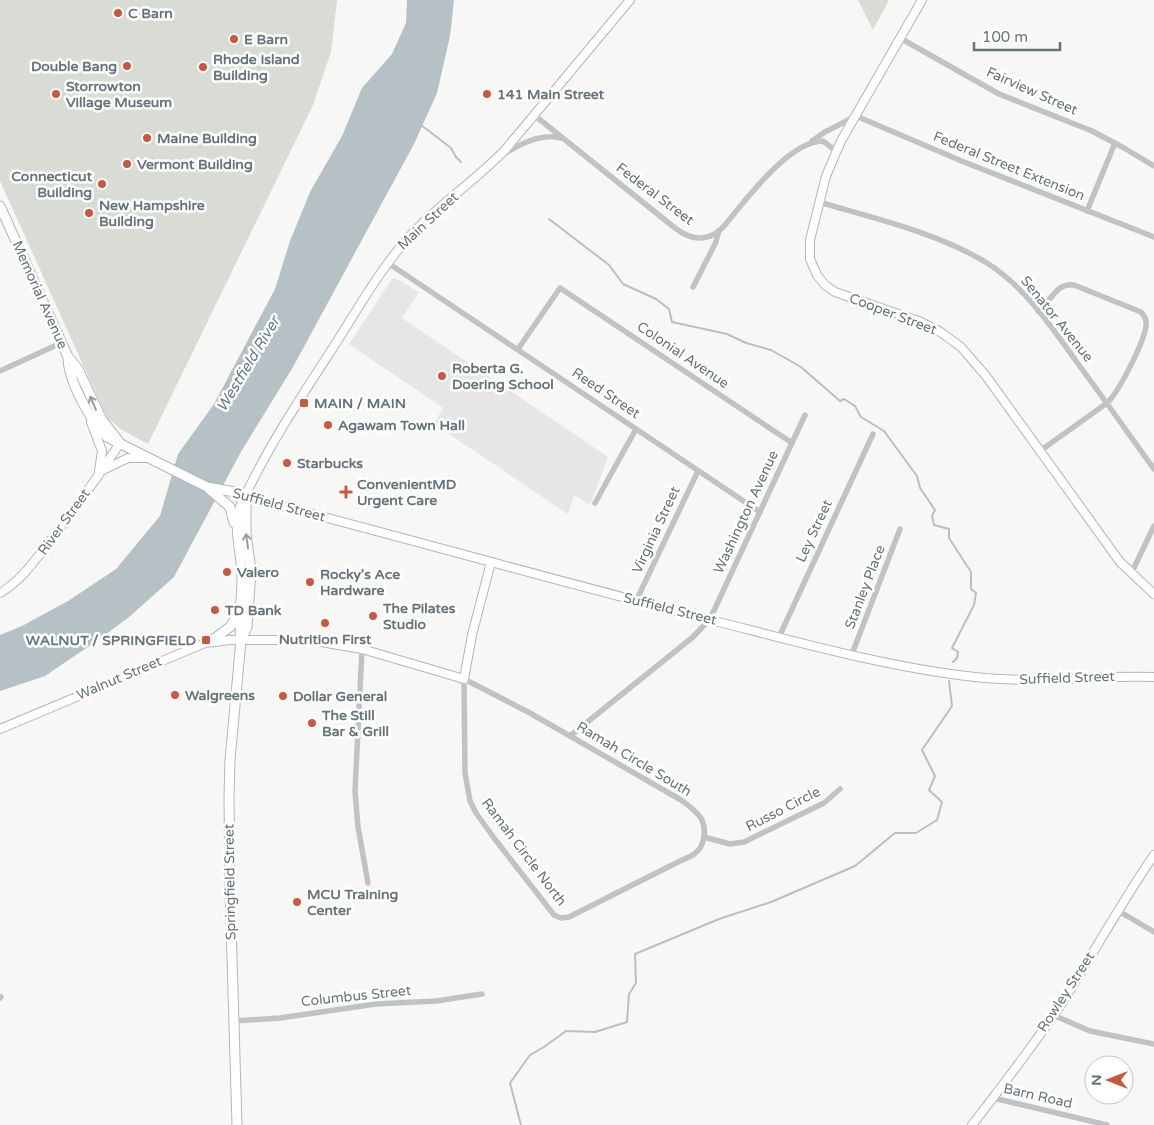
<svg xmlns="http://www.w3.org/2000/svg" width="1154" height="1125" font-family="'Varela Round',sans-serif">
	<rect width="100%" height="100%" fill="#f7f7f5"/>
	<path fill="#e5e6e5" d="M395,278L419,292L402,318L608,457L590,505L574,495L568,514L434,424L443,408L349,344L392,279Z"/>
	<g fill="#d8dcd5">
		<path d="M0,0H337L331,52L313,105L148,444L122,430L107,418L0,181Z"/>
		<path d="M858,0H889L873,30Z"/>
	</g>
	<path fill="#b6c1c5" d="M407,0H454L450,36L437,93L414,144L293,367L242,450L174,577L129,617L101,638L45,676L0,691V635L22,626L68,601L116,569L160,516L178,454L214,404L275,289L290,241L310,192L342,136L362,88L392,54L406,23Z"/>
	<g fill="none" stroke-linecap="round" stroke-linejoin="round">
		<g stroke="#b6c1c5" stroke-width="2">
			<path d="M421,125L451,148L456,157L461,162"/>
			<path d="M549,219L609,265L623,284L656,299L669,309L672,322L727,334L746,343L771,350L801,367L840,401L844,399L855,406L861,417L884,431L917,476L920,488L935,510L932,516L934,525L949,529V538L971,572V589L976,593L974,605L952,648L958,652L957,658L953,662"/>
			<path d="M521,1125L510,1083L530,1055L544,1047L566,1031L595,1032L627,1022L629,994L636,983L635,954L719,919L771,902L855,866L895,833H916L937,820L942,802L929,790L935,776L922,750L952,706L949,681"/>
		</g>
		<defs>
			<g id="secondary">
				<path d="M630,0L505,150C475,181 438,205 409,237C381,268 360,305 338,340C305,391 272,440 246,494L263,501C413,540 561,582 711,620C798,642 886,667 975,677C1035,684 1094,675 1154,677"/>
				<path d="M922,0L841,141L826,176L810,240V259L817,275L825,285L835,292L921,322L939,331L961,347L986,376L1120,562L1154,594"/>
				<path d="M91,422L102,451L99,471"/>
				<path d="M103,470L128,458H148"/>
				<path d="M0,593C22,580 35,560 50,541C75,509 98,477 120,443"/>
				<path d="M0,729L205,643L230,640H309L362,649L464,679L472,635L491,562"/>
				<path d="M972,1125C1003,1085 1034,1045 1062,1003C1093,954 1121,903 1154,855"/>
			</g>
			<g id="primary">
				<path d="M0,206L68,357L78,369L102,420L120,443"/>
				<path d="M68,357C68,380 90,421 107,437L207,487L246,494"/>
				<path d="M209,489L230,507L234,523"/>
				<path d="M241,640L247,627L251,570L246,534V497"/>
				<path d="M211,641L230,627L238,615"/>
				<path d="M237,1125L230,890L229,798L230,760L241,640C238,619 242,599 242,578C242,546 229,525 246,494"/>
			</g>
		</defs>
		<use href="#secondary" stroke="#b2b7ba" stroke-width="10"/>
		<use href="#primary" stroke="#b3b7ba" stroke-width="11"/>
		<g stroke="#bfc3c6" stroke-width="5.5">
			<path d="M900,38L999,94L1092,131L1124,148L1154,166"/>
			<path d="M534,115L675,228C684,235 696,240 707,237C721,234 729,219 738,209C756,187 793,141 823,141L836,151"/>
			<path d="M812,141L825,132L856,116L964,162L1154,237"/>
			<path d="M504,154C520,144 541,133 561,138"/>
			<path d="M819,202C873,218 939,233 987,263C1025,287 1050,325 1076,361C1102,396 1128,433 1154,469"/>
			<path d="M1087,211L1115,143"/>
			<path d="M387,264L394,267L760,512"/>
			<path d="M693,287L715,244L719,231"/>
			<path d="M1038,311C1053,301 1054,283 1074,285L1141,312C1145,316 1147,320 1146,326C1144,342 1119,392 1107,403L1040,451"/>
			<path d="M518,349L560,288L792,443"/>
			<path d="M0,371L61,343"/>
			<path d="M595,503L636,429"/>
			<path d="M1131,574L1154,526"/>
			<path d="M636,601L698,471"/>
			<path d="M779,637L873,434"/>
			<path d="M362,649L355,791L358,827L368,883"/>
			<path d="M852,654L900,529"/>
			<path d="M464,679L530,713L681,800C688,805 696,811 701,818C707,829 705,847 694,854C690,857 685,859 680,861L569,917L561,918L554,915L494,838L476,813L470,801L465,773Z"/>
			<path d="M570,736L693,637L710,619L805,415"/>
			<path d="M704,837L730,844L744,842L824,803L840,789"/>
			<path d="M1117,910L1154,932"/>
			<path d="M0,998L1,997"/>
			<path d="M1053,1015L1090,1031L1154,1044"/>
			<path d="M233,1021L280,1018L376,1004L436,1001L482,994"/>
			<path d="M993,1098L1107,1125"/>
		</g>
		<use href="#secondary" stroke="#fff" stroke-width="8"/>
		<use href="#primary" stroke="#fff" stroke-width="9"/>
	</g>
	<defs><path id="oneway-shaft" d="M-6 0H5M1.5-3L5.5 0L1.5 3" fill="none" stroke-width="1.6" stroke-linecap="round" stroke-linejoin="round" transform="scale(1.25)"/></defs>
	<g stroke="#949ea3">
		<use href="#oneway-shaft" transform="translate(93 403) rotate(-113)"/>
		<use href="#oneway-shaft" transform="translate(247 541) rotate(-98)"/>
	</g>
	<g fill="#cd563f" stroke="#fff" stroke-width="2">
		<circle cx="118" cy="13" r="5"/>
		<circle cx="234" cy="39" r="5"/>
		<circle cx="127" cy="66" r="5"/>
		<circle cx="203" cy="67" r="5"/>
		<circle cx="56" cy="94" r="5"/>
		<circle cx="487" cy="94" r="5"/>
		<circle cx="147" cy="138" r="5"/>
		<circle cx="127" cy="164" r="5"/>
		<circle cx="102" cy="184" r="5"/>
		<circle cx="89" cy="213" r="5"/>
		<circle cx="442" cy="376" r="5"/>
		<rect x="299" y="398" width="10" height="10" rx="2.5"/>
		<circle cx="328" cy="425" r="5"/>
		<circle cx="287" cy="463" r="5"/>
		<path d="M343.5 484.5h5v5h5v5h-5v5h-5v-5h-5v-5h5z"/>
		<circle cx="227" cy="572" r="5"/>
		<circle cx="310" cy="582" r="5"/>
		<circle cx="215" cy="610" r="5"/>
		<circle cx="373" cy="616" r="5"/>
		<circle cx="325" cy="623" r="5"/>
		<rect x="201" y="635" width="10" height="10" rx="2.5"/>
		<circle cx="175" cy="695" r="5"/>
		<circle cx="283" cy="696" r="5"/>
		<circle cx="312" cy="723" r="5"/>
		<circle cx="297" cy="902" r="5"/>
	</g>
	<g text-anchor="middle" dominant-baseline="central" stroke-width="5" stroke-linejoin="round" paint-order="stroke">
		<g font-size="14" font-weight="bold" fill="#66747c" stroke="#fff" text-anchor="start">
			<text x="128" y="13">C Barn</text>
			<text x="244" y="39">E Barn</text>
			<text x="213" y="59">Rhode Island<tspan x="213" dy="16">Building</tspan></text>
			<text x="117" y="66" text-anchor="end">Double Bang</text>
			<text x="66" y="86">Storrowton<tspan x="66" dy="16">Village Museum</tspan></text>
			<text x="497" y="94">141 Main Street</text>
			<text x="157" y="138">Maine Building</text>
			<text x="137" y="164">Vermont Building</text>
			<text x="92" y="176" text-anchor="end">Connecticut<tspan x="92" dy="16">Building</tspan></text>
			<text x="99" y="205">New Hampshire<tspan x="99" dy="16">Building</tspan></text>
			<text x="452" y="368">Roberta G.<tspan x="452" dy="16">Doering School</tspan></text>
			<text x="314" y="403">MAIN / MAIN</text>
			<text x="338" y="425">Agawam Town Hall</text>
			<text x="297" y="463">Starbucks</text>
			<text x="357" y="484">ConvenientMD<tspan x="357" dy="16">Urgent Care</tspan></text>
			<text x="237" y="572">Valero</text>
			<text x="320" y="574">Rocky's Ace<tspan x="320" dy="16">Hardware</tspan></text>
			<text x="383" y="608">The Pilates<tspan x="383" dy="16">Studio</tspan></text>
			<text x="225" y="610">TD Bank</text>
			<text x="325" y="639" text-anchor="middle">Nutrition First</text>
			<text x="196" y="640" text-anchor="end">WALNUT / SPRINGFIELD</text>
			<text x="185" y="695">Walgreens</text>
			<text x="293" y="696">Dollar General</text>
			<text x="322" y="715">The Still<tspan x="322" dy="16">Bar &amp; Grill</tspan></text>
			<text x="307" y="894">MCU Training<tspan x="307" dy="16">Center</tspan></text>
		</g>
		<g font-size="14" fill="#66747c" stroke="#fff">
			<text transform="translate(1032 91) rotate(24)">Fairview Street</text>
			<text transform="translate(1009 166) rotate(22)">Federal Street Extension</text>
			<text transform="translate(655 194) rotate(37)">Federal Street</text>
			<text transform="translate(428 221) rotate(-43)">Main Street</text>
			<text transform="translate(40 295) rotate(66)">Memorial Avenue</text>
			<text transform="translate(893 314) rotate(21)">Cooper Street</text>
			<text transform="translate(1057 319) rotate(51)">Senator Avenue</text>
			<text transform="translate(683 355) rotate(34)">Colonial Avenue</text>
			<text transform="translate(606 393) rotate(34)">Reed Street</text>
			<text transform="translate(279 505) rotate(15)">Suffield Street</text>
			<text transform="translate(746 512) rotate(-65)">Washington Avenue</text>
			<text transform="translate(64 522) rotate(-54)">River Street</text>
			<text transform="translate(656 530) rotate(-65)">Virginia Street</text>
			<text transform="translate(814 531) rotate(-65)">Ley Street</text>
			<text transform="translate(865 587) rotate(-69)">Stanley Place</text>
			<text transform="translate(670 609) rotate(14)">Suffield Street</text>
			<text transform="translate(119 678) rotate(-23)">Walnut Street</text>
			<text transform="translate(1067 678) rotate(-2)">Suffield Street</text>
			<text transform="translate(634 759) rotate(31)">Ramah Circle South</text>
			<text transform="translate(783 809) rotate(-27)">Russo Circle</text>
			<text transform="translate(524 852) rotate(53)">Ramah Circle North</text>
			<text transform="translate(230 882) rotate(-91)">Springfield Street</text>
			<text transform="translate(1066 992) rotate(-57)">Rowley Street</text>
			<text transform="translate(356 996) rotate(-6)">Columbus Street</text>
			<text transform="translate(1038 1096) rotate(13)">Barn Road</text>
		</g>
		<g font-size="15" font-style="italic" fill="#66797e" stroke="#fff">
			<text transform="translate(248 364) rotate(-59)">Westfield River</text>
		</g>
	</g>
	<g transform="translate(1109 1080) rotate(270)"><circle r="24" fill="#ffffff" stroke="#c2c7cb"/>
	<path d="M0-4L9 19L0 12L-9 19Z" fill="#cd563f"/>
	<text y="-8" font-size="14" font-weight="bold" text-anchor="middle" fill="#66747c">N</text>
	</g>
	<path d="M974 42v8h86v-8" fill="none" stroke="#66747c" stroke-width="2.5"/>
	<text x="982" y="42" font-size="15" fill="#66747c" stroke="#ffffff" stroke-width="4" paint-order="stroke">100 m</text>
</svg>
